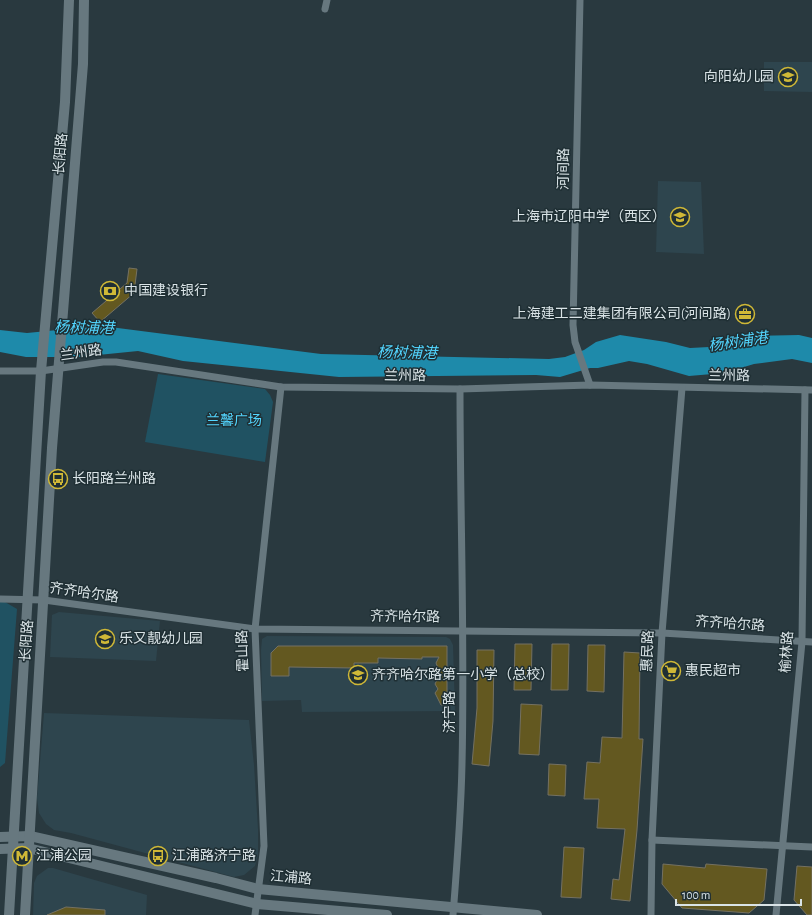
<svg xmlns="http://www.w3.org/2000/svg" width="812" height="915" font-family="'Alegreya Sans','Noto Sans SC',sans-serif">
	<rect width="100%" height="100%" fill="#29393f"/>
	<g fill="#2e454e">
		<path d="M764,62H812V92L764,91Z"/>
		<path d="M658,181L701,182L704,254L656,252Z"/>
		<path d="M59,612L160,621L156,661L50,657L52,615Z"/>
		<path d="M267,636L446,637L450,639L453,645L455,711L302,712L301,700L262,701L261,650L262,639Z"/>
		<path d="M44,713L249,720L254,765L258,829V855L255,866L244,875L234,877L71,833L54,830L46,824L39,813L37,798Z"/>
		<path d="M48,868H53L147,895L146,915H33L34,883L37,876Z"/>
	</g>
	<g fill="#205262">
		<path d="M158,374L265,389L270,395L273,402L265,462L145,442Z"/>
		<path d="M0,602H5L17,609L5,763L0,767Z"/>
	</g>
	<path fill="#1e8aaa" d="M110,327L321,354L549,359L565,357L584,350L596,342L620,335L666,342L690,348L709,347L748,336L799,335L812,338V363L792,359L754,364L724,373L689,376L647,364L629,361L598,368H590L560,377L536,375L339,377L183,361L138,351L78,357H26L0,352V330L27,333L78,328Z"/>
	<g fill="#635820" stroke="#747162">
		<path d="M129,268L137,269L134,293L100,322L92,313L127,283Z"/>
		<path d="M515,644H532L531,690H514Z"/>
		<path d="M552,644H569L568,690H551Z"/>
		<path d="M588,645H605L604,692L587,691Z"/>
		<path d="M278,646H447V705H441L435,693L438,689L435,684L438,678L435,673L438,668L436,663L439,657H422V659L378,658V663H354V668L289,667V676H271V653Z"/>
		<path d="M477,650H494L493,721L489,766L472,764L477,708Z"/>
		<path d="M624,652L640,653L639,739H643L637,830L630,901L611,899L613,879L619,880L625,829L597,828L599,799H584L587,762L600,763L602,737L622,738Z"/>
		<path d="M521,704L542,705L539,755L519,754Z"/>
		<path d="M549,764L566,765L565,796L548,795Z"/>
		<path d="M564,847L584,848L581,898L561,897Z"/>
		<path d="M663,864L705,868L706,864L767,869L764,900L749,913L682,908L662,884Z"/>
		<path d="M797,866L812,867V915H807L794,900Z"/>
		<path d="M66,907L105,910V915H47Z"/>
	</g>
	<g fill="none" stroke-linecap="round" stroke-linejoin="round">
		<g stroke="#67787f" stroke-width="7">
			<path d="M580,0L573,325L575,342L590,385"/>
			<path d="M325,9L327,0"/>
			<path d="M0,371H41L103,362H116L281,387L460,389L590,385L812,390"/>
			<path d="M0,599L44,600L255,629L662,633L812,642"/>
			<path d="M652,840L812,847"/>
			<path d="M255,915L264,846L255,629L281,387"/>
			<path d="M453,915C457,865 461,814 462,764C465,639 460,514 460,389"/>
			<path d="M651,915L652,840L662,633L682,388"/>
			<path d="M776,915L802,642L805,390"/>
		</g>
		<g stroke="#67787f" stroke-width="10">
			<path d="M0,837L30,836L216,878L258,889L537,915"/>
			<path d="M0,849L28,848L257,904L387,915"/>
			<path d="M9,915L41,371L65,102L69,0"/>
			<path d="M25,915L52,448L83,64L84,0"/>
		</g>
	</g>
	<defs>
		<symbol id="school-ring" viewBox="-11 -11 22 22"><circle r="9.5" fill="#1f2f34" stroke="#cfb837" stroke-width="1.5"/><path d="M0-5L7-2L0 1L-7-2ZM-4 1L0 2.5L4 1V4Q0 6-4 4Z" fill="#cfb837"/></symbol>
		<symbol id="bank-ring" viewBox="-11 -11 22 22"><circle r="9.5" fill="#1f2f34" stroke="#cfb837" stroke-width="1.5"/><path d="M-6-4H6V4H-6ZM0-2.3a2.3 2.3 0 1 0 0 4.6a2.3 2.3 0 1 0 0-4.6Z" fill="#cfb837"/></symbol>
		<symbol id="office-ring" viewBox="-11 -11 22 22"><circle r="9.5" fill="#1f2f34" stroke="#cfb837" stroke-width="1.5"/><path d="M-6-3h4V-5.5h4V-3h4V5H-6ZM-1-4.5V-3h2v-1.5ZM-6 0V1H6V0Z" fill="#cfb837"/></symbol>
		<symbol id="bus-ring" viewBox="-11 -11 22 22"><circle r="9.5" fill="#1f2f34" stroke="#cfb837" stroke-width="1.5"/><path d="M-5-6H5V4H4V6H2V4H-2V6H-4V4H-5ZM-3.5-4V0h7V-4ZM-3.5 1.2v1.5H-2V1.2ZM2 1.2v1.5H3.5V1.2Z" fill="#cfb837"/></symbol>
		<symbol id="supermarket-ring" viewBox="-11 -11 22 22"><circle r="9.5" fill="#1f2f34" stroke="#cfb837" stroke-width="1.5"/><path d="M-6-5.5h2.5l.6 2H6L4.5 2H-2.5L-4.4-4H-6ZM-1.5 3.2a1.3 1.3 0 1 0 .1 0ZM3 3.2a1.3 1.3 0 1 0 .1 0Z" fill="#cfb837"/></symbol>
		<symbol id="metro-ring" viewBox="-11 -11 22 22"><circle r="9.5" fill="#1f2f34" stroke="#cfb837" stroke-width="1.5"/><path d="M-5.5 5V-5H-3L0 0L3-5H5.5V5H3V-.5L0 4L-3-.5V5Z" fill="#cfb837"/></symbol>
	</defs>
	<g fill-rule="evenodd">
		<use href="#school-ring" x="777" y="66" width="22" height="22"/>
		<use href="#school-ring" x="669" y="206" width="22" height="22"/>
		<use href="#bank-ring" x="99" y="280" width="22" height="22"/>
		<use href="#office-ring" x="734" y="303" width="22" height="22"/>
		<use href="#bus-ring" x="47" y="468" width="22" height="22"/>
		<use href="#school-ring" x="94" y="628" width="22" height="22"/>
		<use href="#supermarket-ring" x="660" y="660" width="22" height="22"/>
		<use href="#school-ring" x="347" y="664" width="22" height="22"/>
		<use href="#metro-ring" x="11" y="845" width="22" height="22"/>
		<use href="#bus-ring" x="147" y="845" width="22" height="22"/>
	</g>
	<g text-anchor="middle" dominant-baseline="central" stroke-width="3" stroke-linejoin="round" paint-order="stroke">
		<g font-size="14" fill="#d9e3e6" stroke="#1f2f34" text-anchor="start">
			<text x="774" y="77" text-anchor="end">向阳幼儿园</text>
			<text x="666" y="217" text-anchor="end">上海市辽阳中学（西区）</text>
			<text x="124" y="291">中国建设银行</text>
			<text x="731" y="314" text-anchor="end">上海建工二建集团有限公司(河间路)</text>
			<text x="72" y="479">长阳路兰州路</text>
			<text x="119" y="639">乐又靓幼儿园</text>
			<text x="685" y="671">惠民超市</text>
			<text x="372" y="675">齐齐哈尔路第一小学（总校）</text>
			<text x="36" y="856">江浦公园</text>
			<text x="172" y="856">江浦路济宁路</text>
		</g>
		<g font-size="14" fill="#d9e3e6" stroke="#1f2f34">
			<text transform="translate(61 154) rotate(-85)">长阳路</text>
			<text transform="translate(564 169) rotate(-89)">河间路</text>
			<text transform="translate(81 353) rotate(-8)">兰州路</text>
			<text transform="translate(405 376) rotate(1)">兰州路</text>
			<text transform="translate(729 376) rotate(1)">兰州路</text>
			<text transform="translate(84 593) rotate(8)">齐齐哈尔路</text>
			<text transform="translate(405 617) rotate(1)">齐齐哈尔路</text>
			<text transform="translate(730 624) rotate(4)">齐齐哈尔路</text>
			<text transform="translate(27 641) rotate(-86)">长阳路</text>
			<text transform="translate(243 651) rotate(-92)">霍山路</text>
			<text transform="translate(648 651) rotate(-87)">惠民路</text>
			<text transform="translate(787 652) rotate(-86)">榆林路</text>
			<text transform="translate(450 712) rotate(-90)">济宁路</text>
			<text transform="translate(291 878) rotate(5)">江浦路</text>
		</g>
		<g font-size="14" fill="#53d6ff" stroke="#1f2f34">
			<text x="234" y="421">兰馨广场</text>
		</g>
		<g font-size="15" font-style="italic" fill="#53d6ff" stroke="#1f2f34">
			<text transform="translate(84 328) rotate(1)">杨树浦港</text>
			<text transform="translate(738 342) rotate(-8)">杨树浦港</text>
			<text transform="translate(407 353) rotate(1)">杨树浦港</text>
		</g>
	</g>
	<path d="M676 899v6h125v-6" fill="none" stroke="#d9e3e6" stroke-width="2"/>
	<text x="682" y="899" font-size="12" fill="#d9e3e6" stroke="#1f2f34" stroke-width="3" paint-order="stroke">100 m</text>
</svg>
